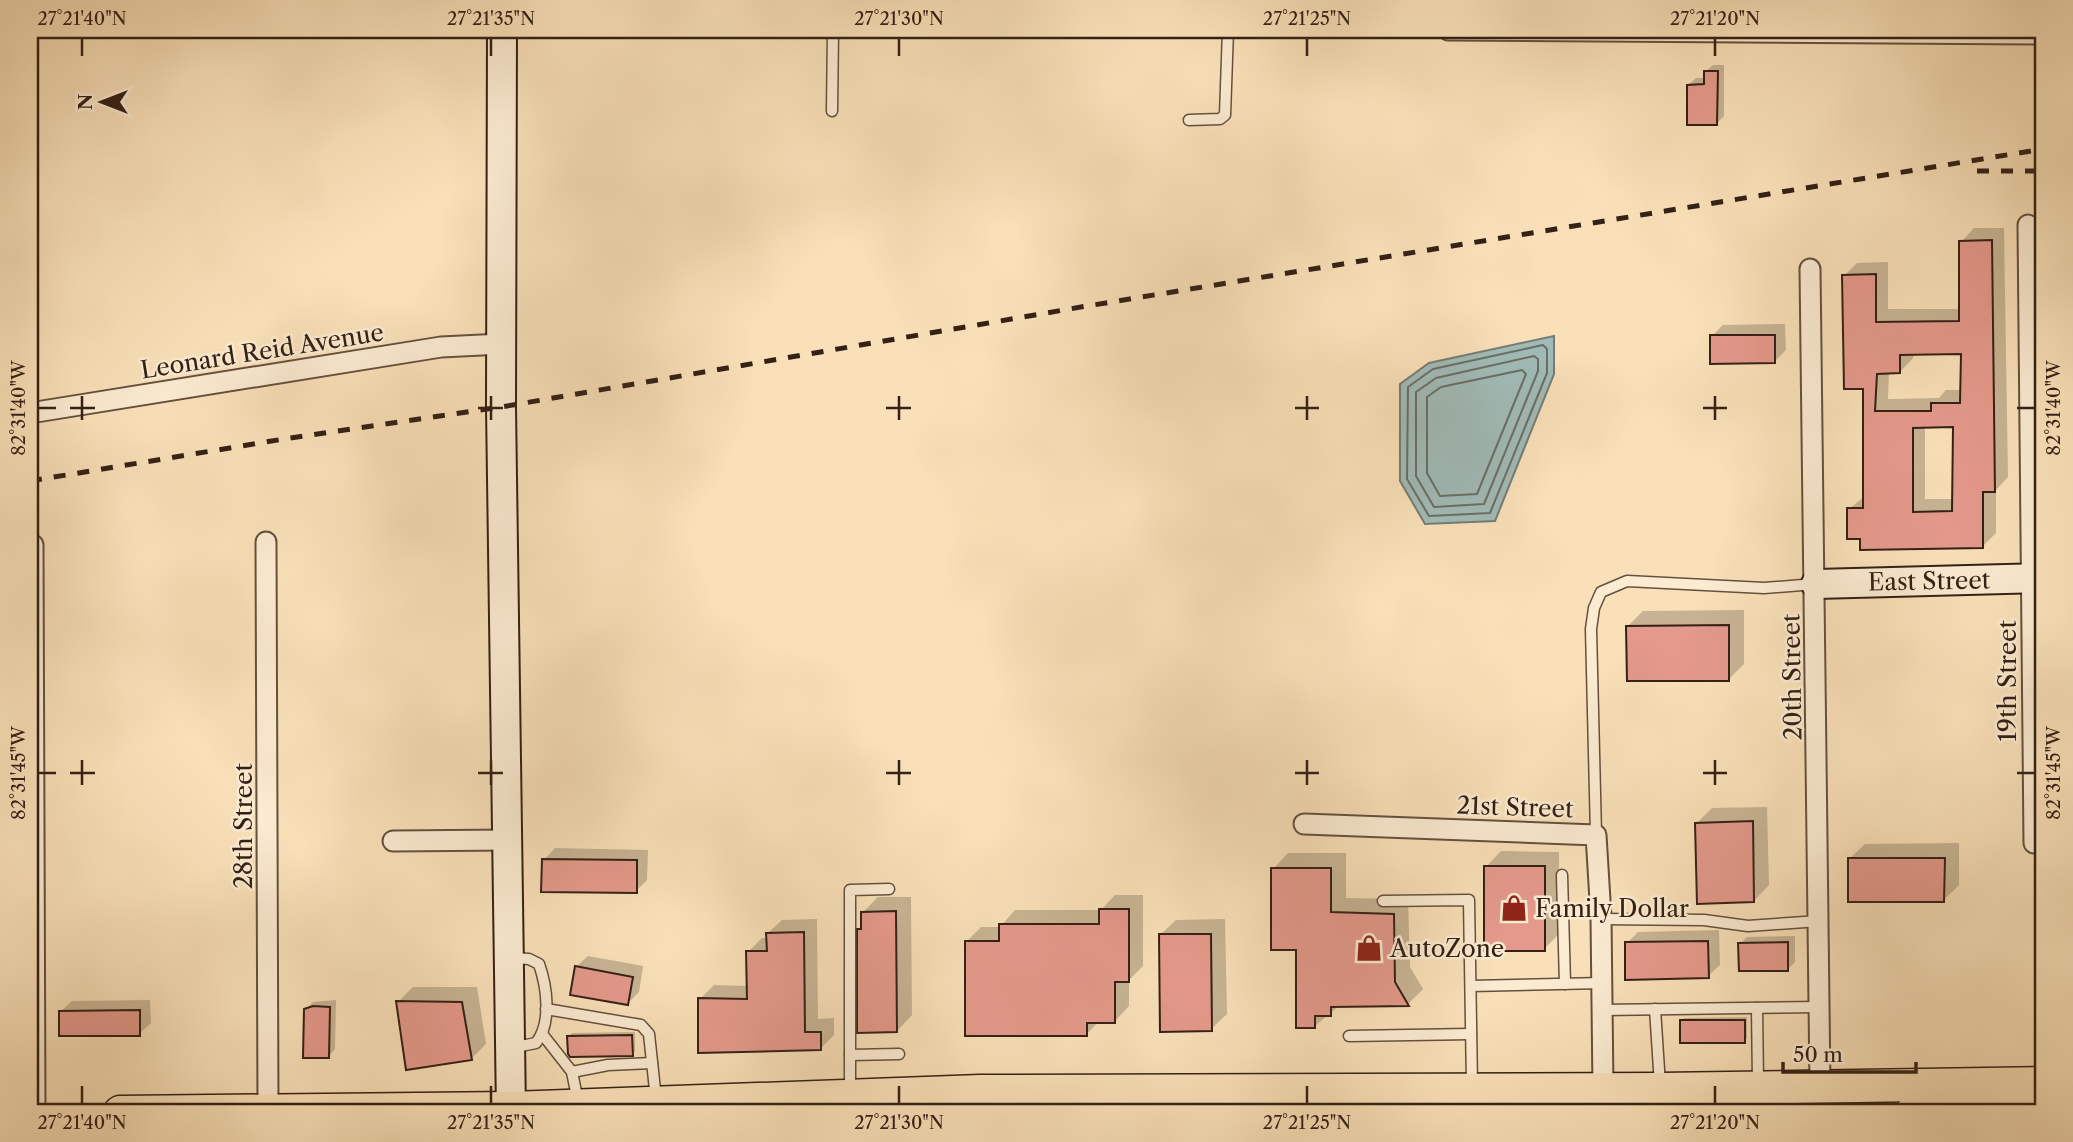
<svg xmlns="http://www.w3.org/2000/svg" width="2073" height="1142" font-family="'Libre Caslon Text',serif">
	<rect width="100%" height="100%" fill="#f9e0b8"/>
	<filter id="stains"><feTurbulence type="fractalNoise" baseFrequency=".00286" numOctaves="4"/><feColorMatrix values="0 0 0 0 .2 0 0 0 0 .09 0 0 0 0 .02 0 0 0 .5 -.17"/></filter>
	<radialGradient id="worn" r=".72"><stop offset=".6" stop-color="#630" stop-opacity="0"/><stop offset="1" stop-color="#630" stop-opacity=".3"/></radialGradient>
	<path fill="#a0bbb7" stroke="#757d76" stroke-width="2" d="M1554,336V374L1495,521L1425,524L1400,481V384L1429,363Z"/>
	<g fill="#0003" fill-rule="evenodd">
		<path d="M1713,65H1724V116L1717,123L1688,85L1696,78H1705V72Z"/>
		<path d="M1974,228H2004L2008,477L1996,490V533L1983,546L1862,537L1849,509L1865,496V387L1844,276L1857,263L1888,262V309H1961V242ZM1963,352L1962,390H1946L1939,398L1888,399L1889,372H1900L1913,358V353ZM1925,426H1954V499H1925Z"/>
		<path d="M1785,324L1786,350L1774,362L1712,336L1723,325Z"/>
		<path d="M1744,610V664L1729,679L1628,626L1643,611Z"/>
		<path d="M1767,807L1769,885L1754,901L1697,823L1712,808Z"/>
		<path d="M1959,843V885L1944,900L1849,859L1865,844Z"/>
		<path d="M555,848L648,850L647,880L636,891L544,860Z"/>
		<path d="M1501,851L1559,852V934L1544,949L1486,867Z"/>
		<path d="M1288,853H1346V898L1408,899L1410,967L1423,989L1408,1004L1340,1005L1315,1026L1298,948L1273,869Z"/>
		<path d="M1115,895H1143V966L1129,980V1006L1115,1021H1099L1087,1034L966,942L981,927H1000L1015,910H1101Z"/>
		<path d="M878,897H911L912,1015L897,1031L859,930L863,926V912Z"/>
		<path d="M817,919L818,1019L834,1018V1035L820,1049L700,999L714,985L748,986V952L762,938H768V933L782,920Z"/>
		<path d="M1225,919L1227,1014L1211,1029L1160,935L1176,920Z"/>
		<path d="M1719,930L1720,965L1708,976L1627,943L1638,932Z"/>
		<path d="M1795,936V962L1788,969L1740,944L1747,937Z"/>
		<path d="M588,956L643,966L639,992L627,1004L576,967Z"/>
		<path d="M413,987H477L486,1044L471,1059L398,1002Z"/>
		<path d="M150,1000L151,1023L139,1034L60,1012L72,1001Z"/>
		<path d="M336,1000L335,1049L328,1057L306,1010L313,1002Z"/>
		<path d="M1747,1017V1038L1744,1041L1681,1021L1684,1018Z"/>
		<path d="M635,1032V1051L632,1054L569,1036L572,1033Z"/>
	</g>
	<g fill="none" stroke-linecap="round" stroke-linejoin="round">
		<g stroke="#6a6e66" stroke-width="2">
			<path d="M1543,345L1547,349V373L1490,513L1429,516L1407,479L1408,387L1433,369Z"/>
			<path d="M1534,356L1538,359V371L1484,504L1434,507L1416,476V392L1436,378Z"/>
			<path d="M1522,370L1526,374L1477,494L1440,496L1427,473V397L1441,387Z"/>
		</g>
	</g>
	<g fill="#e4998b" stroke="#342015" stroke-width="2" fill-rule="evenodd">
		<path d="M1704,71H1718L1717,125H1687V85L1704,84Z"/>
		<path d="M1992,240L1995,492H1983V548L1860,550V539H1847V508H1863V389H1844L1842,275L1876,274V322L1959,321V241ZM1961,354L1960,403H1931V411H1875L1877,374L1900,373V355ZM1953,427L1952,511L1913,512V428Z"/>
		<path d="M1710,335H1775V363L1710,364Z"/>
		<path d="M1729,625V681H1627L1626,626Z"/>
		<path d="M1753,821L1754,902L1697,904L1695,823Z"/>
		<path d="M1848,858H1945L1944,902H1848Z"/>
		<path d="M542,859L637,860V893L541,892Z"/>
		<rect x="1484" y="866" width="61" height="85"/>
		<path d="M1271,868H1331V912L1394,914L1395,982L1409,1006L1331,1007V1016H1315V1028H1296V950H1271Z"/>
		<path d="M1099,909H1129V982H1115V1023H1087V1036H965V941H999V924H1099Z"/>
		<path d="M896,911L897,1032L857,1033V929H861V912Z"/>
		<path d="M804,932L805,1032H821V1050L698,1053V998L747,999L746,951H767L766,933Z"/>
		<path d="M1159,934H1211L1212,1031L1160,1032Z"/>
		<path d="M1708,941L1709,978L1625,980V942Z"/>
		<path d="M1788,942V971H1739L1738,943Z"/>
		<path d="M575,966L633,977L628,1005L570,995Z"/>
		<path d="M396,1001L462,1002L472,1060L406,1070Z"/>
		<path d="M313,1006L330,1007L329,1058H303L304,1009Z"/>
		<path d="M140,1010V1036H59V1011Z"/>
		<rect x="1680" y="1020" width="65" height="23"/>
		<path d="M632,1035L633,1056L570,1057L568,1054L567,1036Z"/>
	</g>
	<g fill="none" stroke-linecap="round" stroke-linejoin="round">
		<defs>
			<g id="lane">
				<path d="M832,111L833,30"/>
				<path d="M1189,120L1220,119L1225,115L1228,30"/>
				<path d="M1596,835L1591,629L1594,608L1601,592L1627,581L1764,588L1815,584"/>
				<path d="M1562,875L1565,984"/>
				<path d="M1383,901L1469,900L1472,1086"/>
				<path d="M1601,919L1704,920L1748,926L1819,921"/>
				<path d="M1471,986L1603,983"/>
				<path d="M1757,1008L1758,1082"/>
				<path d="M546,1009L641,1025L649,1034L656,1099"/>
				<path d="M1655,1009L1660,1085"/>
				<path d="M1603,1010L1819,1007"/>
				<path d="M543,1035L572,1072L578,1102"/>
				<path d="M1349,1036L1471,1034"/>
				<path d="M511,1048L536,1043C552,1023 547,987 539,964L529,959L513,958"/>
				<path d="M850,1055L899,1054"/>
				<path d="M572,1072L608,1065L652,1063"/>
				<path d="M850,1092V890L889,889"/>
			</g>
			<g id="street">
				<path d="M1448,30L2043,34"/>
				<path d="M2028,225L2034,843"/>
				<path d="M1810,269L1820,1085"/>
				<path d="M30,413L441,347L502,344"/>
				<path d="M266,542L268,1110"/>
				<path d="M33,545L35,1112"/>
				<path d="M1304,824L1596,835L1601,917L1603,1089"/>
				<path d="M393,841L509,840"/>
			</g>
			<g id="secondary">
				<path d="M502,30L501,407L511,1112"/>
				<path d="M1816,584L2043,578"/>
			</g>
			<g id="primary">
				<path d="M120,1112L511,1108L980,1091L1661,1089L2043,1083"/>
				<path d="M1912,1112L2043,1109"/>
			</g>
		</defs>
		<use href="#lane" stroke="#65503e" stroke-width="13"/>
		<use href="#street" stroke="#65503e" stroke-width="23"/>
		<use href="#secondary" stroke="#342015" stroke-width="32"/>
		<use href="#primary" stroke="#342015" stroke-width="35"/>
		<use href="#lane" stroke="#fbebd1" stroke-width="10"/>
		<use href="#street" stroke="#fbebd1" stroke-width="19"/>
		<use href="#secondary" stroke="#fbebd1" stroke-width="28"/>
		<use href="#primary" stroke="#f9e0b8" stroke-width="32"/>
		<g stroke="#342015" stroke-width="5" stroke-dasharray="12 12" stroke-linecap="butt">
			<path d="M1977,171H2043"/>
			<path d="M30,481L290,438L501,407L1087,306L2043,149"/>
		</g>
	</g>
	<path fill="none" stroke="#342015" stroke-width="2.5" d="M82,38V56M491,38V56M899,38V56M1307,38V56M1715,38V56M82,396V420M491,396V420M899,396V420M1307,396V420M1715,396V420M38,408H56M70,408H95M478,408H503M886,408H911M1295,408H1319M1703,408H1727M2017,408H2035M82,760V785M491,760V785M899,760V785M1307,760V785M1715,760V785M38,773H56M70,773H95M478,773H503M886,773H911M1295,773H1319M1703,773H1727M2017,773H2035M82,1086V1104M491,1086V1104M899,1086V1104M1307,1086V1104M1715,1086V1104"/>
	<defs>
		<symbol id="shop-bare" viewBox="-9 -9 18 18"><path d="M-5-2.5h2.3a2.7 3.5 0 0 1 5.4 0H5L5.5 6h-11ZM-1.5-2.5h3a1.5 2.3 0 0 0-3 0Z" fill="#8f2418" stroke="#fbebd1" stroke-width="2.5" paint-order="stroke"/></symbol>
	</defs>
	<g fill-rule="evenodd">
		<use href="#shop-bare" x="1495" y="889" width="38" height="38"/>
		<use href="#shop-bare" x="1350" y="929" width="38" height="38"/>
	</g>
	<g text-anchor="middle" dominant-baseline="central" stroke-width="5" stroke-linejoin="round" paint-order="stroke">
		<g font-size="24" fill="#342015" stroke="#fbebd1">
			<text transform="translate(262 351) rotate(-9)">Leonard Reid Avenue</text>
			<text transform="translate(1929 581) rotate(-1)">East Street</text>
			<text transform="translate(1792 677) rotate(-91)">20th Street</text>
			<text transform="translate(2007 681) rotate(-90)">19th Street</text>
			<text transform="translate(1515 807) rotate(2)">21st Street</text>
			<text transform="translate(243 826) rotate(-90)">28th Street</text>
		</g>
		<g font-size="24" fill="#342015" stroke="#fbebd1" text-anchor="start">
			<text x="1535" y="908">Family Dollar</text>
			<text x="1390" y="948">AutoZone</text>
		</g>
	</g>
	<rect width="2073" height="1142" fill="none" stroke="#f9e0b8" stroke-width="77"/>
	<g transform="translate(102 102) rotate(270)" stroke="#fbebd1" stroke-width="5" paint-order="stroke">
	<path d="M0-5L12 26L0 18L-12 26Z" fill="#342015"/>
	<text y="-10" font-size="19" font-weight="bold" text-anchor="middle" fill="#342015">N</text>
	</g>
	<path d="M1783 1062v10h133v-10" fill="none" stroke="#342015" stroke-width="3.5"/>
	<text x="1793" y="1062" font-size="21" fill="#342015" stroke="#fbebd1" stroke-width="5" paint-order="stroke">50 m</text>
	<rect x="38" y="38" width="1997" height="1066" fill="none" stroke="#342015" stroke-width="2.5"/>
	<g font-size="18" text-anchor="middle" fill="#342015">
		<text x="82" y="25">27°21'40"N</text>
		<text x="491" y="25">27°21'35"N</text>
		<text x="899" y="25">27°21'30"N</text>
		<text x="1307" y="25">27°21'25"N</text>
		<text x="1715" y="25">27°21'20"N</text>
		<text transform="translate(2054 408) rotate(-90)" y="6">82°31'40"W</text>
		<text transform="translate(19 408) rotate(-90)" y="6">82°31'40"W</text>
		<text transform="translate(2054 773) rotate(-90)" y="6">82°31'45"W</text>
		<text transform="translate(19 773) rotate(-90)" y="6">82°31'45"W</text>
		<text x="82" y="1129">27°21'40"N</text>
		<text x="491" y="1129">27°21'35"N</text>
		<text x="899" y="1129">27°21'30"N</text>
		<text x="1307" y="1129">27°21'25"N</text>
		<text x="1715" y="1129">27°21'20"N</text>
	</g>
	<rect width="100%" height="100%" filter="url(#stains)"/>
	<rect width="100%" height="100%" fill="url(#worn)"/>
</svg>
